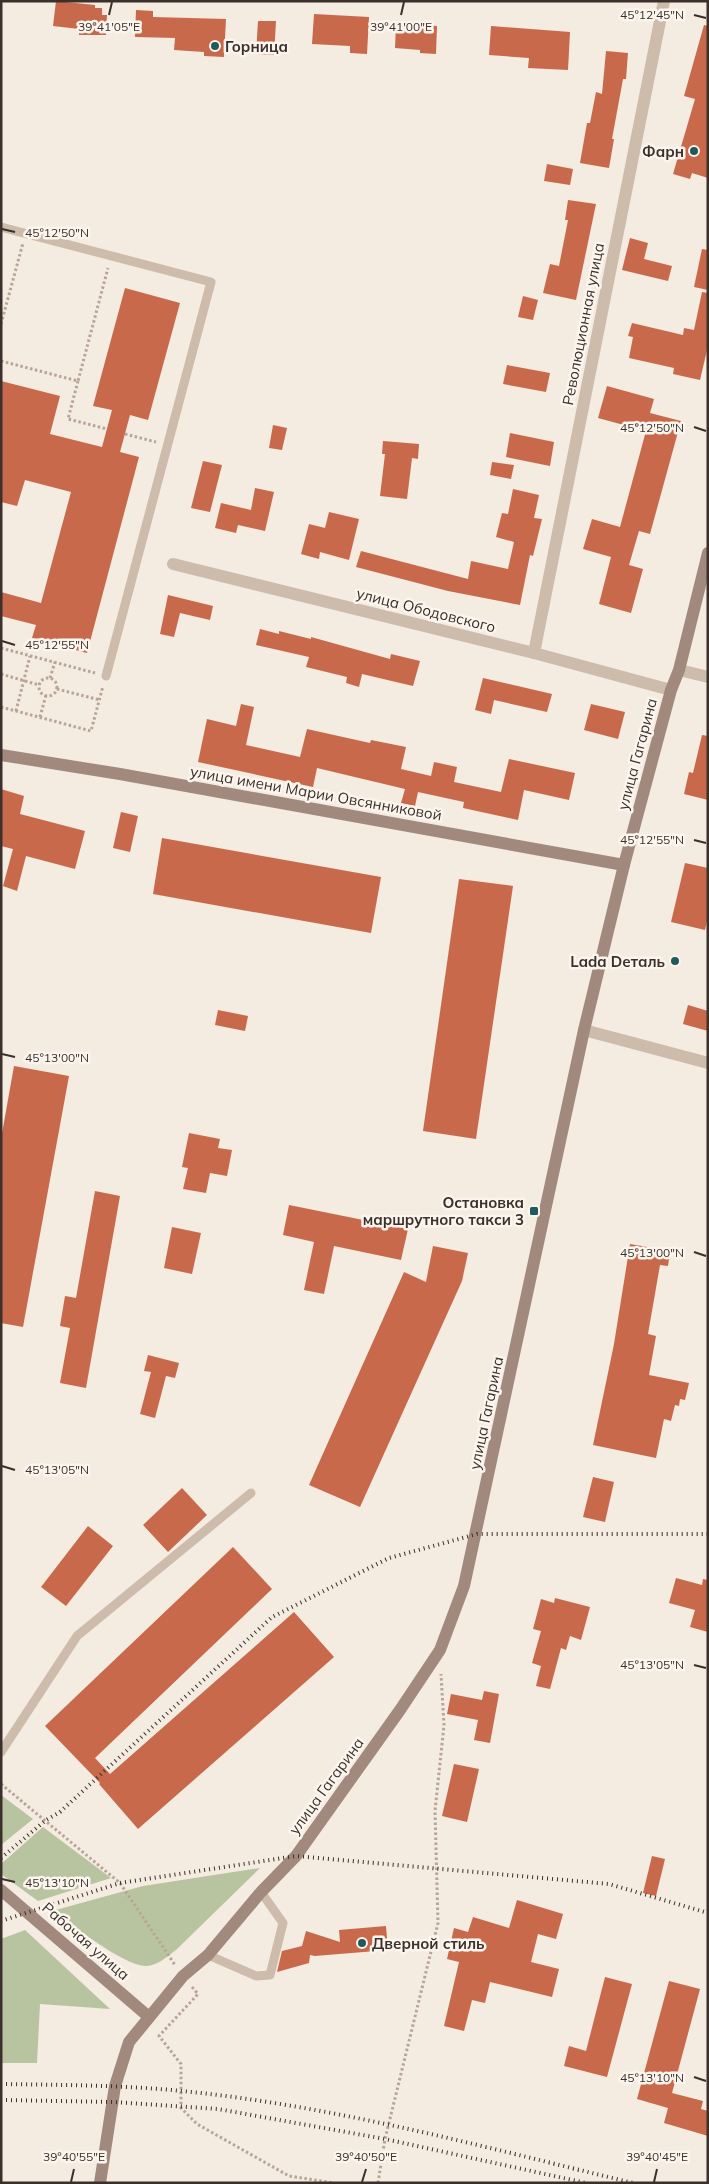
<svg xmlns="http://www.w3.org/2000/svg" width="709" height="2184" font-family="Mulish,sans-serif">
	<rect width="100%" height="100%" fill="#f4ebe1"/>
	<g fill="#b8c4a0">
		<path d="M1,1795L33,1819L1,1845Z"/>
		<path d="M43,1827L111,1878L38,1901L1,1874V1864Z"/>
		<path d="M260,1868L176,1950C168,1956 156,1967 145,1966C121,1964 73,1925 52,1911L143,1886Z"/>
		<path d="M25,1930L110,2009L40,2004L37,2063H1V1939Z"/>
	</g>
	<g fill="#c8694b">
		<path d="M56,1L95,5V8H102V15H107L106,35H79V29L53,26Z"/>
		<path d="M136,10L153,11V17L226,19L224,57L204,56V52L174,50L175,38L135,37Z"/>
		<path d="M314,14L369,17L367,54L350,53V46L312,44Z"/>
		<path d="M258,21H276L274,55L256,54Z"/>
		<path d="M396,23L437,26L436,54L420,53V50L395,48Z"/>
		<path d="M704,25L708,26V178L692,173L690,179L673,174L695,99L684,96Z"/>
		<path d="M491,26L570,32L568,70L528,68L529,58L489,55Z"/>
		<path d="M606,51L628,53L626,79H623L612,139H614L609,168L580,163L587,123H590L596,92L602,94Z"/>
		<path d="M547,164L573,169L570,185L544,181Z"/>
		<path d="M568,200L596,204L576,300L543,293L550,264L559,266L568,220H565Z"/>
		<path d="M630,238L648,243L644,259L672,266L668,281L622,270Z"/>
		<path d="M702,249L708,250V290L694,287Z"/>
		<path d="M125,288L180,303L148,420L130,415L120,452L139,457L87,653L32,638L36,625L1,616V592L41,603L71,492L25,480L17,506L1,502V381L60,396L50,434L102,447L112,410L93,406Z"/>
		<path d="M702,292L708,293V346L700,380L673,374L674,368L629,358L633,337L628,336L632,323L683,335L684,328L694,330Z"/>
		<path d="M523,296L538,300L533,320L518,317Z"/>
		<path d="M507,365L550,373L546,392L503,384Z"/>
		<path d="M607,386L654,399L650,413L681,421L650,534L639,531L629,565L643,569L631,613L599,604L611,557L583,549L592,519L620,527L646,431L598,418Z"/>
		<path d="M273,425L287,428L282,450L269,448Z"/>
		<path d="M510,433L554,442L550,466L506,457Z"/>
		<path d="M383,441L419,444L418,459L412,458L407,499L380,496L385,454H382Z"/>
		<path d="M203,461L222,465L210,512L191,508Z"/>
		<path d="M492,462L514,465L511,479L490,475Z"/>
		<path d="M255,488L274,492L265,531L238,525L236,533L215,528L221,503L251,510Z"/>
		<path d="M513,489L539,495L534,518L542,519L533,556L530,555L520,605L448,591L356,567L361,551L468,579L471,561L508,569L514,542L496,537L502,513L508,514Z"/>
		<path d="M329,512L359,519L349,560L320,552L319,559L301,554L309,524L325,528Z"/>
		<path d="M168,595L213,606L210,620L180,613L174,637L160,634Z"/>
		<path d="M260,629L279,634V631L311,639V637L390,659L391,654L420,661L413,686L362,674L359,687L346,683L347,677L306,667L309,657L256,645Z"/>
		<path d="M483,678L552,694L547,712L494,700L491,714L475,710Z"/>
		<path d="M241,704L254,707L246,745L300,757L307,729L370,743L371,740L406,747L401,769L431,776L434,762L457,767L454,782L501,792L509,759L575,773L569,800L524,790L518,820L463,808L464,802L418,792L415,806L401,803L405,789L317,768L313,787L198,762L207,719L236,726Z"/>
		<path d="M591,704L625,712L618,739L584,730Z"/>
		<path d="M702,735L708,736V800L684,794L689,772L693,773Z"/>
		<path d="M1,789L24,796L20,814L85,831L75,869L26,856L17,891L3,886L13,849L1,846Z"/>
		<path d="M121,812L138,816L130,852L113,848Z"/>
		<path d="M162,838L381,877L371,933L153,894Z"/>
		<path d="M685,863L708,868V917L705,930L671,922Z"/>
		<path d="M459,879L513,886L476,1139L423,1131Z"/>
		<path d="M688,1005L708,1011V1031L683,1024Z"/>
		<path d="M218,1010L248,1016L245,1031L215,1025Z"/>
		<path d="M14,1066L69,1076L23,1327L1,1323V1139Z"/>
		<path d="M189,1133L220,1139L218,1148L232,1150L227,1176L210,1173L206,1193L183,1189L188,1168L182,1167Z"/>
		<path d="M95,1191L120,1196L86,1388L60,1383L70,1328L60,1326L65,1296L76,1298Z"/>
		<path d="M289,1205L408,1229L401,1260L334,1246L324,1294L304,1290L314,1242L283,1235Z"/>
		<path d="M172,1227L201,1233L192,1274L164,1268Z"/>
		<path d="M630,1244L670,1251L668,1266L660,1265L648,1334L656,1336L649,1375L689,1383L685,1400L680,1399L679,1406L675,1405L671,1421L664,1419L656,1458L593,1445L614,1344Z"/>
		<path d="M433,1246L468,1253L462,1281L360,1507L309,1485L404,1272L426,1282Z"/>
		<path d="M148,1355L179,1363L175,1378L166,1376L155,1418L140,1414L151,1372L144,1371Z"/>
		<path d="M593,1477L614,1482L605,1522L583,1517Z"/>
		<path d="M182,1488L207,1515L168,1552L143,1525Z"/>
		<path d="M88,1526L113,1546L66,1606L41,1587Z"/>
		<path d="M233,1547L272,1589L95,1758L110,1774L294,1612L334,1657L138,1829L99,1784L100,1783L45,1726Z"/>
		<path d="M676,1578L702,1585L703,1579L708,1580V1632L690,1627L695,1610L669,1603Z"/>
		<path d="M555,1598L590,1607L581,1640L570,1636L566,1650L561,1648L550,1689L536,1686L541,1666L532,1663L541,1631L533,1629L541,1599L554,1603Z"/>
		<path d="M484,1691L499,1694L490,1743L474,1740L478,1720L447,1714L451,1694L482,1700Z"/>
		<path d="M454,1764L479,1769L467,1822L442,1816Z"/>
		<path d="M652,1856L665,1859L656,1896L643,1893Z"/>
		<path d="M517,1900L563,1914L556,1939L538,1934L531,1962L559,1969L552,1997L490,1982L485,2003L472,2000L464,2031L444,2026L459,1962L447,1959L454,1928L468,1932L473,1917L509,1928Z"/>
		<path d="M386,1926L388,1950L315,1956L310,1955L309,1963L277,1972L282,1951L302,1946L306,1931L340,1942L339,1930Z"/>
		<path d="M605,1977L632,1984L607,2077L564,2066L569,2046L586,2051Z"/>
		<path d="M669,1981L700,1989L672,2093L703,2101L701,2109L708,2111V2136L664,2123L668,2108L637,2099Z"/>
	</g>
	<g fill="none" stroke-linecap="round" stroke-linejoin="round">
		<g stroke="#b9a596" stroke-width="3" stroke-dasharray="2.5 2.5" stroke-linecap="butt">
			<path d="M1,324L23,243"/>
			<path d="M1,361L78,381L108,268"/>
			<path d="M78,381L68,419L107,429"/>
			<path d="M125,434L156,442"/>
			<path d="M1,648L95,673"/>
			<path d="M1,674L39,685"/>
			<path d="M50,678L55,662"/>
			<circle cx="48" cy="687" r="9"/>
			<path d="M57,689L100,700"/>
			<path d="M1,707L91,731L103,686"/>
			<path d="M16,711L30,656"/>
			<path d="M40,717L46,695"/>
			<path d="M1,1784L120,1883L175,1965"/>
			<path d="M192,1987L198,1994L159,2036L181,2064V2108L197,2124L289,2176L334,2183"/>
			<path d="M378,2183L385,2139L438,1923L435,1811L444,1725L441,1674"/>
		</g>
		<g stroke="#cdbbac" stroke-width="9">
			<path d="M1,227L211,282L106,676"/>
			<path d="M1,1752L77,1636L251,1493"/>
			<path d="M208,1955L256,1976L270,1975L283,1923L261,1892"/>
		</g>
		<g stroke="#cdbbac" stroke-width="12">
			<path d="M173,564L534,653L671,690"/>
			<path d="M534,653L664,1"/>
			<path d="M679,670L708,677"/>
			<path d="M584,1030L708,1063"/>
		</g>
		<g stroke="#a18a7d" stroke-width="12">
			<path d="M1,755L120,774L624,865"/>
			<path d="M1,1890L149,2017"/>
			<path d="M100,2183L115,2086L129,2042L183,1976L208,1955L261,1892L296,1856L400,1710L440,1650L464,1586L584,1030L624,865L671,690L679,670L708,553"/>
		</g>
		<g stroke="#3b302b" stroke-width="4" stroke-dasharray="1 4" stroke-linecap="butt">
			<path d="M1,1858L46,1820L60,1812L272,1617L389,1558L477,1534H708"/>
			<path d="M1,1921L120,1883L296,1856L609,1884L708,1913"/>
			<path d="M1,2084C62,2085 122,2085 182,2091C335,2106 484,2147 633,2183"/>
			<path d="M1,2100L113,2102L218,2109L385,2139L586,2183"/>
		</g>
	</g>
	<path fill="none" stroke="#3b302b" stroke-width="2" d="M109,15L112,2M401,15L404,2M694,15L706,18M2,229L15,232M694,427L706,431M2,641L15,645M694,840L706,843M2,1054L15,1057M694,1252L706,1256M2,1466L15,1470M694,1665L706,1668M2,1879L15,1882M694,2077L706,2081M71,2182L74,2169M362,2182L366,2169M654,2182L657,2169"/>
	<g fill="#1f5a5e" stroke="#fbf5ee" stroke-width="2">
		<circle cx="215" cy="46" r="5"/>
		<circle cx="694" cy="151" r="5"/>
		<circle cx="675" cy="961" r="5"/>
		<rect x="529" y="1206" width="10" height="10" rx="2.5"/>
		<circle cx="362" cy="1943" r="5"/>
	</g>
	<g text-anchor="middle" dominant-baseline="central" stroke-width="5" stroke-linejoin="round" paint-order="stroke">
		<g font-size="15" font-weight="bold" fill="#3b302b" stroke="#fbf5ee" text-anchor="end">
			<text x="225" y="46" text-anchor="start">Горница</text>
			<text x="684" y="151">Фарн</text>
			<text x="665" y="961">Lada Dеталь</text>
			<text x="524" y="1202">Остановка<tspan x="524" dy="17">маршрутного такси 3</tspan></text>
			<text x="372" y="1943" text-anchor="start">Дверной стиль</text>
		</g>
		<g font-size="15" fill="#3b302b" stroke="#fbf5ee">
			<text transform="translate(583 324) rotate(-79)">Революционная улица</text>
			<text transform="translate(426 610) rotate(14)">улица Ободовского</text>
			<text transform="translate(637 754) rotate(-75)">улица Гагарина</text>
			<text transform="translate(316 793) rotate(10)">улица имени Марии Овсянниковой</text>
			<text transform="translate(486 1413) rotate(-78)">улица Гагарина</text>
			<text transform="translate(326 1786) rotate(-54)">улица Гагарина</text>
			<text transform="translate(86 1941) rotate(41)">Рабочая улица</text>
		</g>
	</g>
	<g font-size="12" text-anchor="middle" fill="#3b302b" stroke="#fbf5ee" stroke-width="5" stroke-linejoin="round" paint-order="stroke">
		<text x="652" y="19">45°12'45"N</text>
		<text x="109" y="31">39°41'05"E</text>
		<text x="401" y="31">39°41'00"E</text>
		<text x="57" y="237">45°12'50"N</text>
		<text x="652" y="432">45°12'50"N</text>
		<text x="57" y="649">45°12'55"N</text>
		<text x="652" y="844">45°12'55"N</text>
		<text x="57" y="1062">45°13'00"N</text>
		<text x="652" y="1257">45°13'00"N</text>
		<text x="57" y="1474">45°13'05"N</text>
		<text x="652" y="1669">45°13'05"N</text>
		<text x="57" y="1887">45°13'10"N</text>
		<text x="652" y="2082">45°13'10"N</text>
		<text x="74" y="2161">39°40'55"E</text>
		<text x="366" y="2161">39°40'50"E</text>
		<text x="657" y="2161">39°40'45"E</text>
	</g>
	<rect width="709" height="2184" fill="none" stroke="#3b302b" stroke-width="5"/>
</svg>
